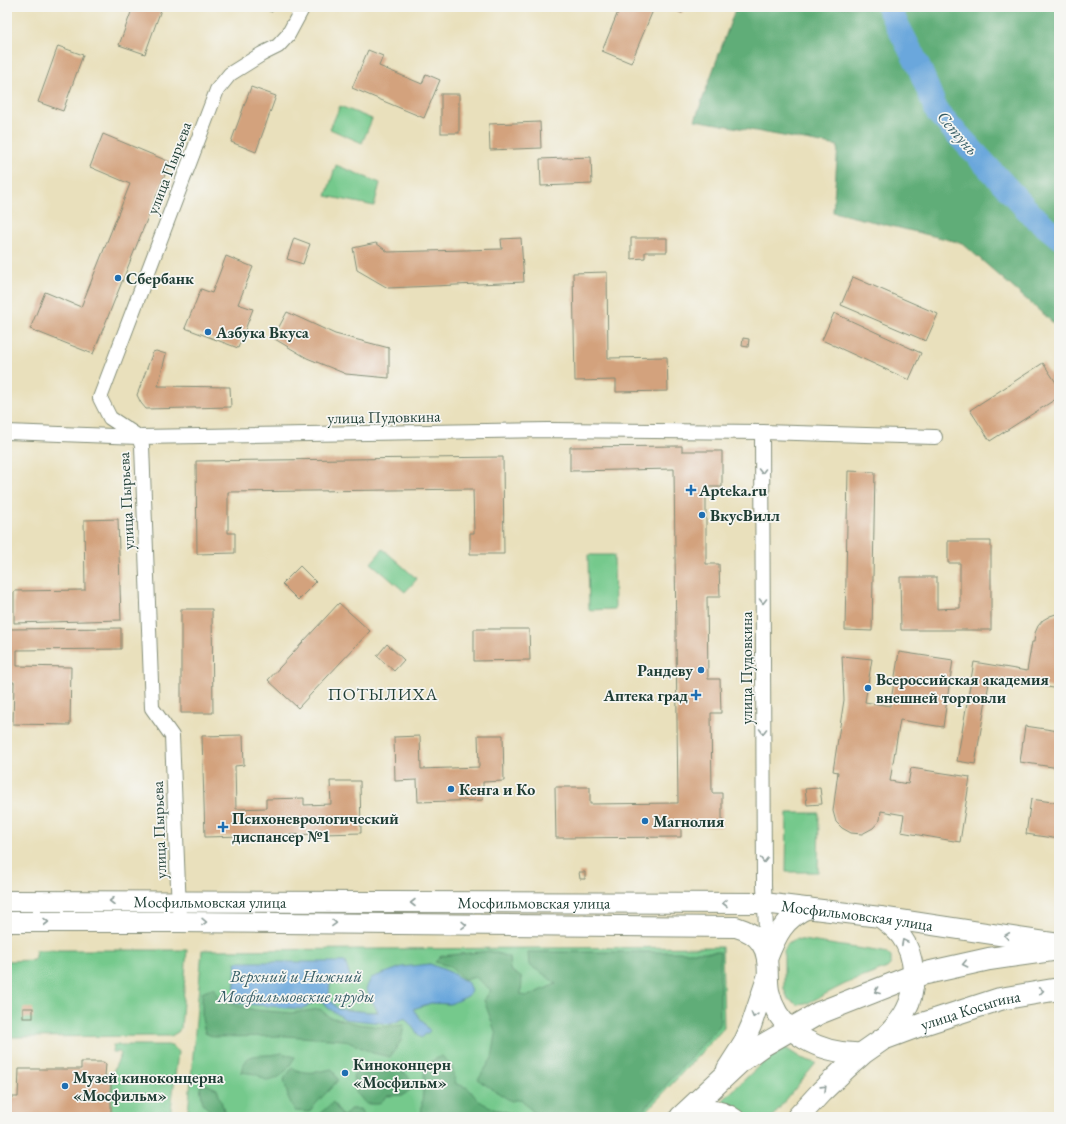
<svg xmlns="http://www.w3.org/2000/svg" width="1066" height="1124" font-family="'EB Garamond',serif">
	<rect width="100%" height="100%" fill="#f6f6f2"/>
	<filter id="ink" filterUnits="userSpaceOnUse"><feTurbulence type="fractalNoise" baseFrequency=".025" numOctaves="2"/><feDisplacementMap in="SourceGraphic" scale="8" xChannelSelector="R" yChannelSelector="G"/><feConvolveMatrix kernelMatrix="1 2 1 2 8 2 1 2 1" color-interpolation-filters="sRGB"/></filter>
	<filter id="wash" filterUnits="userSpaceOnUse"><feTurbulence type="fractalNoise" baseFrequency=".012" numOctaves="4" result="noise"/><feDisplacementMap in="SourceGraphic" scale="16" xChannelSelector="R" yChannelSelector="G"/><feGaussianBlur stdDeviation="0.9" result="paint"/><feColorMatrix in="noise" values="0 0 0 0 0 0 0 0 0 0 0 0 0 0 0 0 0 1.4 0 .05"/><feComposite in="paint" operator="in"/></filter>
	<g filter="url(#wash)">
		<rect width="100%" height="100%" fill="#e9e0bc"/>
		<g fill="#75c98c" stroke="#4a8360" fill-rule="evenodd">
			<path d="M340,106L372,119L362,143L330,129Z"/>
			<path d="M336,165L380,183L374,206L326,196Z"/>
			<path d="M383,549L417,579L405,592L371,563Z"/>
			<path d="M588,555H614L615,609L589,610Z"/>
			<path d="M787,813H819L818,872H786Z"/>
			<path d="M796,939L883,952L887,953L891,957V964L887,968L845,984L806,1004L798,1005L788,999L784,989V951L788,943Z"/>
			<path d="M722,947L724,1028L641,1117H216L188,1113L202,950ZM236,962L330,982L329,1000L338,1009L368,1012H378L366,989L430,964L450,972L468,983L450,1004L431,1003L413,1009L405,1018L391,1024L328,1008L320,999L234,1003Z"/>
			<path d="M36,950H187L181,1028L178,1032L171,1036L7,1037V961L34,960Z"/>
			<path d="M113,1045H168L174,1047L178,1052L170,1117H111V1076L121,1054L119,1052H112Z"/>
			<path d="M784,1047L801,1058L816,1063L772,1117H744L723,1100L760,1065Z"/>
		</g>
		<g fill="#60ad78" stroke="#407556">
			<path d="M736,7H1059V328L962,243L833,212L838,146L695,120Z"/>
			<path d="M490,951L509,957L510,970L522,978L521,995L528,996L556,984L545,975L529,965L528,952H720V1025L637,1117H540L538,1114L531,1110L521,1099L511,1101L478,1080L492,1058L496,1034L484,1000L491,990L475,977L465,980L449,966L435,962L441,956Z"/>
			<path d="M213,988L223,1002L255,1010L291,1013L320,1009L329,1017L358,1024L381,1027L404,1025L401,1041L390,1057L373,1053L344,1040L286,1036L214,1037L205,1033L202,1018V993Z"/>
			<path d="M282,1053L295,1057C286,1071 283,1078 267,1081L256,1074L241,1072C247,1054 250,1056 267,1055C272,1055 277,1054 282,1053Z"/>
			<path d="M442,1056L452,1066L456,1084C473,1088 468,1090 478,1100C487,1107 500,1110 510,1113L511,1117H421L425,1064Z"/>
			<path d="M373,1066L382,1074L396,1067L408,1076L413,1088L403,1095L387,1096L379,1104H366L356,1092L353,1076L362,1068Z"/>
			<path d="M292,1068C306,1075 317,1072 332,1069L338,1080C329,1091 318,1100 309,1112L295,1111L288,1097L284,1079Z"/>
			<path d="M206,1084L217,1089L225,1113H212L203,1104L200,1086Z"/>
			<path d="M333,1102L343,1117H316Z"/>
			<path d="M350,1109H360L365,1117H343Z"/>
		</g>
		<path fill="#6aa7dc" stroke="#447288" d="M236,962H345L351,979L330,982L329,999L338,1009L368,1012H378L366,989L371,978L402,967L430,964L450,972L468,983L471,991L468,996L450,1004L431,1003L413,1009L430,1031L421,1038L405,1018L391,1024L345,1019L328,1008L320,999L302,1009L234,1003Z"/>
		<g fill="none" stroke-linecap="round" stroke-linejoin="round">
			<path stroke="#6aa7dc" stroke-width="24" d="M888,7L919,67L937,112L1033,216L1059,237"/>
		</g>
		<g id="blocks">
			<g fill="#d3a27d">
				<path d="M133,7H162L145,54L119,45Z"/>
				<path d="M258,7H274L272,12Z"/>
				<path d="M620,7H651L654,8L631,63L602,51Z"/>
				<path d="M666,7H684L682,13Z"/>
				<path d="M58,46L83,55L63,111L38,102Z"/>
				<path d="M368,50L383,56L379,66L422,84L426,74L440,80L424,118L352,88Z"/>
				<path d="M251,87L276,96L256,152L231,142Z"/>
				<rect x="441" y="94" width="18" height="39"/>
				<path d="M540,122L541,148L490,150L489,124Z"/>
				<path d="M103,134L170,162L93,354L30,329L45,292L81,307L130,184L90,167Z"/>
				<path d="M591,157L592,184L541,186L540,159Z"/>
				<path d="M294,238L310,244L303,264L287,259Z"/>
				<path d="M521,238L524,282L388,288L357,270L353,248L376,243L388,252L502,249L501,239Z"/>
				<path d="M631,238H667V252H645V258L631,259Z"/>
				<path d="M226,256L253,267L238,304L253,309L238,348L185,328L201,289L212,293Z"/>
				<path d="M607,272L608,358L667,357L668,391L616,392V380L575,381L573,273Z"/>
				<path d="M853,277L938,314L926,341L841,305Z"/>
				<path d="M287,312L335,334L389,348V378L346,374L307,358L273,338Z"/>
				<path d="M834,313L921,353L909,380L822,340Z"/>
				<path d="M743,338L749,339L748,347L742,346Z"/>
				<path d="M156,351L166,354L158,386L230,387L231,407L146,409L141,403L137,395L153,352Z"/>
				<path d="M1043,363L1059,387V397L990,441L970,410Z"/>
				<path d="M682,446V451H722V487H706V564H719L720,597H707L708,679H720L721,713H711L712,793H722V827H681V837L556,838L555,787H590V804L678,803L674,469L570,471V447Z"/>
				<path d="M503,457L504,554H470V533H474L473,489L228,492V533H235V553L197,554L196,461Z"/>
				<path d="M848,471L875,472L872,631L845,630Z"/>
				<path d="M118,519L121,620L14,623V591L85,590L84,520Z"/>
				<path d="M948,541H991V630H901L900,577H937V609L960,608V563H948Z"/>
				<path d="M300,566L316,582L298,600L282,584Z"/>
				<path d="M339,603L370,631L298,708L268,680Z"/>
				<path d="M181,609H212L213,713H181Z"/>
				<path d="M1059,613V689L990,677L975,764L957,761L974,662L1027,671L1032,642H1034L1035,633L1038,626L1043,620L1050,616Z"/>
				<path d="M121,628V649L17,650V666L71,667L70,725L13,724L14,682H7V629Z"/>
				<path d="M474,629H529L530,660L474,661Z"/>
				<path d="M387,644L404,660L394,671L377,656Z"/>
				<path d="M899,652L953,660L943,727L900,720L890,781L908,784L911,768L970,777L960,842L901,832L904,815L881,811L880,820L873,828L862,834L851,833L842,828L836,822L833,811L838,772L833,771L844,700L842,656L872,659L865,702L890,706Z"/>
				<path d="M1025,726L1059,731V768L1020,762Z"/>
				<path d="M243,735L244,765L235,766L236,809L266,808V799L304,798V805L331,804L330,781H360L361,833L205,837L202,736Z"/>
				<path d="M478,735H503L504,781L483,782V800L418,802L417,780L395,781L394,737L420,736L421,769L479,767Z"/>
				<path d="M820,788L822,804L807,805L805,789Z"/>
				<path d="M1031,799L1059,803V839L1026,834Z"/>
				<path d="M579,872H585V879H580Z"/>
				<rect x="23" y="1008" width="10" height="10"/>
				<path d="M81,1062H103L106,1064L105,1076H111V1117H7V1097H18L19,1069H81Z"/>
				<path d="M188,1113L213,1116V1117H187Z"/>
			</g>
		</g>
	</g>
	<g filter="url(#ink)">
		<use href="#blocks" fill-opacity="0" stroke="#848e78" stroke-width="1"/>
		<g fill="none" stroke-linecap="round" stroke-linejoin="round">
			<defs>
				<g id="minor">
					<path d="M7,432L139,437L548,430L762,432L935,437"/>
					<path d="M762,432L764,885L767,951"/>
					<path d="M179,910L172,736L152,708L142,446L139,437L110,418L100,398L217,90L230,74L262,54L278,46L288,35L303,7"/>
					<path d="M689,1112C705,1106 722,1105 737,1117"/>
				</g>
				<g id="secondary">
					<path id="s1" d="M7,901L764,903L880,917L1059,944"/>
					<path d="M880,917C888,923 895,928 901,936C915,955 918,988 906,1010C901,1021 891,1030 883,1039"/>
					<path d="M7,922H179L736,927C746,930 755,934 761,943C771,957 766,976 769,991C778,1034 822,1055 863,1053"/>
					<path d="M767,959C776,936 784,918 808,908"/>
					<path d="M727,1069L743,1044L751,1026L767,978"/>
				</g>
				<g id="primary">
					<path d="M681,1117L742,1060L760,1047L819,1013L913,976L989,959L1059,949"/>
					<path id="s2" d="M798,1117L821,1092L845,1069L863,1053L883,1039L926,1023L1000,999L1059,989"/>
				</g>
			</defs>
			<use href="#minor" stroke="#848e78" stroke-width="16"/>
			<use href="#secondary" stroke="#848e78" stroke-width="22"/>
			<use href="#primary" stroke="#848e78" stroke-width="24"/>
			<use href="#minor" stroke="#fff" stroke-width="14"/>
			<use href="#secondary" stroke="#fff" stroke-width="20"/>
			<use href="#primary" stroke="#fff" stroke-width="22"/>
		</g>
		<defs><path id="oneway-chevron" d="M-2-3.5L2.5 0L-2 3.5" fill="none" stroke-width="1.6" stroke-linecap="round" stroke-linejoin="round"/></defs>
		<g stroke="#8f9e9a">
			<use href="#oneway-chevron" transform="translate(762 471) rotate(90)"/>
			<use href="#oneway-chevron" transform="translate(763 601) rotate(90)"/>
			<use href="#oneway-chevron" transform="translate(763 731) rotate(90)"/>
			<use href="#oneway-chevron" transform="translate(764 860) rotate(90)"/>
			<use href="#oneway-chevron" transform="translate(112 901) rotate(-180)"/>
			<use href="#oneway-chevron" transform="translate(413 903) rotate(-180)"/>
			<use href="#oneway-chevron" transform="translate(725 903) rotate(180)"/>
			<use href="#oneway-chevron" transform="translate(46 922)"/>
			<use href="#oneway-chevron" transform="translate(204 922) rotate(1)"/>
			<use href="#oneway-chevron" transform="translate(334 923) rotate(1)"/>
			<use href="#oneway-chevron" transform="translate(464 925) rotate(1)"/>
			<use href="#oneway-chevron" transform="translate(1007 936) rotate(-172)"/>
			<use href="#oneway-chevron" transform="translate(904 942) rotate(-118)"/>
			<use href="#oneway-chevron" transform="translate(965 964) rotate(167)"/>
			<use href="#oneway-chevron" transform="translate(877 991) rotate(159)"/>
			<use href="#oneway-chevron" transform="translate(1041 991) rotate(-8)"/>
			<use href="#oneway-chevron" transform="translate(754 1015) rotate(106)"/>
			<use href="#oneway-chevron" transform="translate(824 1088) rotate(-44)"/>
		</g>
	</g>
	<g fill="#1f6fb2" stroke="#f6f6f2" stroke-width="1.5">
		<circle cx="118" cy="278" r="4"/>
		<circle cx="208" cy="332" r="4"/>
		<path d="M689 484h4v4h4v4h-4v4h-4v-4h-4v-4h4z"/>
		<circle cx="702" cy="515" r="4"/>
		<circle cx="701" cy="670" r="4"/>
		<circle cx="868" cy="688" r="4"/>
		<path d="M694 689h4v4h4v4h-4v4h-4v-4h-4v-4h4z"/>
		<circle cx="451" cy="789" r="4"/>
		<circle cx="645" cy="821" r="4"/>
		<path d="M221 821h4v4h4v4h-4v4h-4v-4h-4v-4h4z"/>
		<circle cx="345" cy="1073" r="4"/>
		<circle cx="65" cy="1086" r="4"/>
	</g>
	<g text-anchor="middle" dominant-baseline="central" stroke-width="3.5" stroke-linejoin="round" paint-order="stroke">
		<g font-size="16" fill="#1f3d34" stroke="#f6f6f2">
			<text transform="translate(169 168) rotate(-69)">улица Пырьева</text>
			<text transform="translate(384 417) rotate(-1)">улица Пудовкина</text>
			<text transform="translate(126 501) rotate(-93)">улица Пырьева</text>
			<text transform="translate(746 668) rotate(-90)">улица Пудовкина</text>
			<text transform="translate(159 830) rotate(-92)">улица Пырьева</text>
			<text stroke="none"><textPath href="#s1" startOffset="203">Мосфильмовская улица</textPath></text>
			<text stroke="none"><textPath href="#s1" startOffset="527">Мосфильмовская улица</textPath></text>
			<text stroke="none"><textPath href="#s1" startOffset="851">Мосфильмовская улица</textPath></text>
			<text stroke="none"><textPath href="#s2" startOffset="208">улица Косыгина</textPath></text>
		</g>
		<g font-size="16" font-weight="bold" fill="#1f3d34" stroke="#f6f6f2" text-anchor="start">
			<text x="126" y="278">Сбербанк</text>
			<text x="216" y="332">Азбука Вкуса</text>
			<text x="699" y="490">Apteka.ru</text>
			<text x="710" y="515">ВкусВилл</text>
			<text x="693" y="670" text-anchor="end">Рандеву</text>
			<text x="876" y="679">Всероссийская академия<tspan x="876" dy="18">внешней торговли</tspan></text>
			<text x="688" y="695" text-anchor="end">Аптека град</text>
			<text x="459" y="789">Кенга и Ко</text>
			<text x="232" y="818">Психоневрологический<tspan x="232" dy="18">диспансер №1</tspan></text>
			<text x="653" y="821">Магнолия</text>
			<text x="353" y="1064">Киноконцерн<tspan x="353" dy="18">«Мосфильм»</tspan></text>
			<text x="73" y="1077">Музей киноконцерна<tspan x="73" dy="18">«Мосфильм»</tspan></text>
		</g>
		<g font-size="17" font-style="italic" fill="#365d66" stroke="#f6f6f2">
			<text transform="translate(958 133) rotate(49)">Сетунь</text>
			<text x="296" y="976">Верхний и Нижний<tspan x="296" dy="20">Мосфильмовские пруды</tspan></text>
		</g>
		<g font-size="17" letter-spacing="1" fill="#1f3d34" stroke="#f6f6f2">
			<text x="383" y="694">ПОТЫЛИХА</text>
		</g>
	</g>
	<rect width="1066" height="1124" fill="none" stroke="#f6f6f2" stroke-width="24"/>
</svg>
